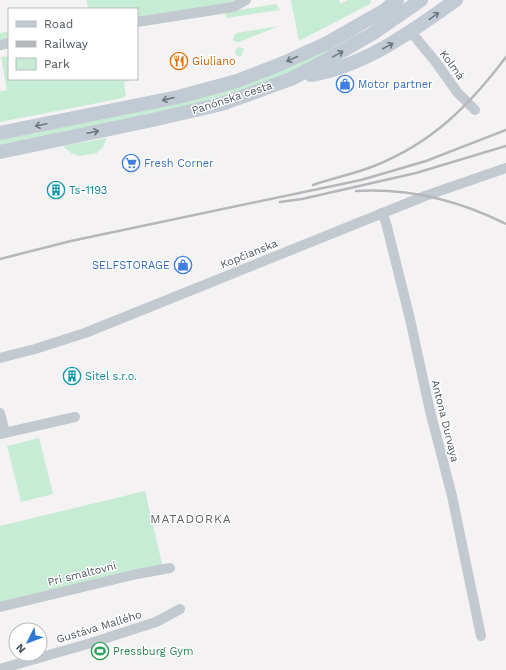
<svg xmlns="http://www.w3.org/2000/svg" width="506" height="670" font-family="'Work Sans',sans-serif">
	<rect width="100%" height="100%" fill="#f4f2f2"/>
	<g fill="#c6ecd5">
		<path d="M87,0H235L227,4L137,18V9H88Z"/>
		<path d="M291,0H339L340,4L348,0H371L370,4L299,41Z"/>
		<path d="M276,4L280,10L226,18L225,12Z"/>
		<path d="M279,26L239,42H236L233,40L234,35L237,33Z"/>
		<path d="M9,31V39L0,40V33Z"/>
		<path d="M356,33L360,38L318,60L247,91L192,106L0,145V140L186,101L248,84L296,65Z"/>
		<path d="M239,47L244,49L241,57L236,55L235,52L236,49Z"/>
		<path d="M9,56V79H129L130,81L124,82L126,96L118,99L0,122V91L7,90L1,57Z"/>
		<path d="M107,138L103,147L97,153L79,156L71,153L63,146Z"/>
		<path d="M39,438L53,494L21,502L7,446Z"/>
		<path d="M145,491L163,568L0,607V526Z"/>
	</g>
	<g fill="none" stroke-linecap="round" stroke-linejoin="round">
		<g stroke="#c2c9cf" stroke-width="10">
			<path d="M137,22L233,7L246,0"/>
			<path d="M411,32L435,61L457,92L475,110"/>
			<path d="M0,45L9,43"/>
			<path d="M382,213L386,223L410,319L430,411L452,496L481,636"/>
			<path d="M0,358L35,349L85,333L425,196L506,168"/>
			<path d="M0,413L5,433"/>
			<path d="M0,434L75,417"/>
			<path d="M0,607L137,574L170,568"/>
			<path d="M0,669L91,643L156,622L180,609"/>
		</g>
		<g stroke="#c2cad3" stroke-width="14">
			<path d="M311,75C366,65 411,32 456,0"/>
			<path d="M0,133L178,97L237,81L281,64L327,43L385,10L397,0"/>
			<path d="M0,152L148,121L222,104L291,79L321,63L372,34L421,0"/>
		</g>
		<g stroke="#b5b7bb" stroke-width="2.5">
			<path d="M313,185C333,178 354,174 374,166C432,143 469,106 506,57"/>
			<path d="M356,191C408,188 460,201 506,224"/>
			<path d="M280,202L302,199L416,173L506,146"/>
			<path d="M0,259L71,241L361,180L426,161L506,130"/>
		</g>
	</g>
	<defs><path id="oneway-shaft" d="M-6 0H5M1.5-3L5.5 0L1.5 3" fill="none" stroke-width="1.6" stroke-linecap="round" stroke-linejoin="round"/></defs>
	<g stroke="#6f7881">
		<use href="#oneway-shaft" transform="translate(434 16) rotate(-36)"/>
		<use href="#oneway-shaft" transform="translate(388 46) rotate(-28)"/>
		<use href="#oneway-shaft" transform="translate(338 54) rotate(-29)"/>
		<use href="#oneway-shaft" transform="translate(292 59) rotate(156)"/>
		<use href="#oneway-shaft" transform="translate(168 99) rotate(167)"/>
		<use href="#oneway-shaft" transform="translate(41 125) rotate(168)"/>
		<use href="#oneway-shaft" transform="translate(93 132) rotate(-12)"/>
	</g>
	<defs>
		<symbol id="restaurant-ring" viewBox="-11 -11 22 22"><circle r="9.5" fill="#fff" stroke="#e8710a" stroke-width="1.5"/><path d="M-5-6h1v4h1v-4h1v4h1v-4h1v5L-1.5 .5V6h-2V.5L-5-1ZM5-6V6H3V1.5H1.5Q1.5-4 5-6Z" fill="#e8710a"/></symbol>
		<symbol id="shop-ring" viewBox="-11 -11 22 22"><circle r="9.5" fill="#fff" stroke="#3f7fe0" stroke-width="1.5"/><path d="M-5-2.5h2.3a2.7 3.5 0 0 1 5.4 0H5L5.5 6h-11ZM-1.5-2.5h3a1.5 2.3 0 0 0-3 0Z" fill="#3f7fe0"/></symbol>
		<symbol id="supermarket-ring" viewBox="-11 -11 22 22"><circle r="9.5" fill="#fff" stroke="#3f7fe0" stroke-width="1.5"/><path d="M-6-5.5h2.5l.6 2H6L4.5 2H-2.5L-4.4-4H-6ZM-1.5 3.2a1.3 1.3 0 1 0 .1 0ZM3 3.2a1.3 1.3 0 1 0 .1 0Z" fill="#3f7fe0"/></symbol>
		<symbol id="building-ring" viewBox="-11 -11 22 22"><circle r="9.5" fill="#fff" stroke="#0f9aa8" stroke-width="1.5"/><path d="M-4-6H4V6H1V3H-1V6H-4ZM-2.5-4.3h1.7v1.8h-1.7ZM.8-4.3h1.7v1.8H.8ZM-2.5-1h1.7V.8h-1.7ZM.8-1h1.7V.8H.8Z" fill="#0f9aa8"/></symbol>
		<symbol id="stadium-ring" viewBox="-11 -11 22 22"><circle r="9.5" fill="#fff" stroke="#2e9e5b" stroke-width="1.5"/><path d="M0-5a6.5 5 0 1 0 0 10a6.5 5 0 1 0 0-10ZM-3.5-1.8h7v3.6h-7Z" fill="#2e9e5b"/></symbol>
	</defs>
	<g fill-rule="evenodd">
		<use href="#restaurant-ring" x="169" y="51" width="20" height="20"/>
		<use href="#shop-ring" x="335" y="74" width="20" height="20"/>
		<use href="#supermarket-ring" x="121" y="153" width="20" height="20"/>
		<use href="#building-ring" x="46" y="180" width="20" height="20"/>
		<use href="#shop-ring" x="173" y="255" width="20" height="20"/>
		<use href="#building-ring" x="62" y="366" width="20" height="20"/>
		<use href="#stadium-ring" x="90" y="641" width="20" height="20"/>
	</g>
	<g text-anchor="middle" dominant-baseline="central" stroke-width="3" stroke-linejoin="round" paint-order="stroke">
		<g font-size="11" fill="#c56008" stroke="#fff" text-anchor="start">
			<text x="192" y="61">Giuliano</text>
		</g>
		<g font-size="11" fill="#4c555e" stroke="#fff">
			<text transform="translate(452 65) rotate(54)">Kolmá</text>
			<text transform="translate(232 98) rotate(-18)">Panónska cesta</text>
			<text transform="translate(249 254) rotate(-22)">Kopčianska</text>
			<text transform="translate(445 421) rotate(76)">Antona Durvaya</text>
			<text transform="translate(82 574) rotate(-14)">Pri smaltovni</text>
			<text transform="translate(99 627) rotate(-17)">Gustáva Mallého</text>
		</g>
		<g font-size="11" fill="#366cbe" stroke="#fff" text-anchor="start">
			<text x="358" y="84">Motor partner</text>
			<text x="144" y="163">Fresh Corner</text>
			<text x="170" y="265" text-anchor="end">SELFSTORAGE</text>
		</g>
		<g font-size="11" fill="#0d838f" stroke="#fff" text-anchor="start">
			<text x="69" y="190">Ts-1193</text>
			<text x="85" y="376">Sitel s.r.o.</text>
		</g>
		<g font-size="11" fill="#27864d" stroke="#fff" text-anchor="start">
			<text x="113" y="651">Pressburg Gym</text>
		</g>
		<g font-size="12" letter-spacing="1" fill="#5f6266" stroke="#fff">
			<text x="191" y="519">MATADORKA</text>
		</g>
	</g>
	<rect x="8" y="8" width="130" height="72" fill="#ffffff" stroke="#b7bbbf"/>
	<rect x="16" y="21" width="20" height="6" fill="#c2cad3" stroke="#b7bbbf"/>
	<text x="44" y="28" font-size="12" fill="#4c555e">Road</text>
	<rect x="16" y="41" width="20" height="6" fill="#b5b7bb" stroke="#b7bbbf"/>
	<text x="44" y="48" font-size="12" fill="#4c555e">Railway</text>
	<rect x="16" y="58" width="20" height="12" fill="#c6ecd5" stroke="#b7bbbf"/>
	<text x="44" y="68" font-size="12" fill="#4c555e">Park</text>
	<g transform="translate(28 642) rotate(228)"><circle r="19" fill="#ffffff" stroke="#b7bbbf"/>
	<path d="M0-3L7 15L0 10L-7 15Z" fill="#2d77d3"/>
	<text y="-6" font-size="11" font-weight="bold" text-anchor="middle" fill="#4c555e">N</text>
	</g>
</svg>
